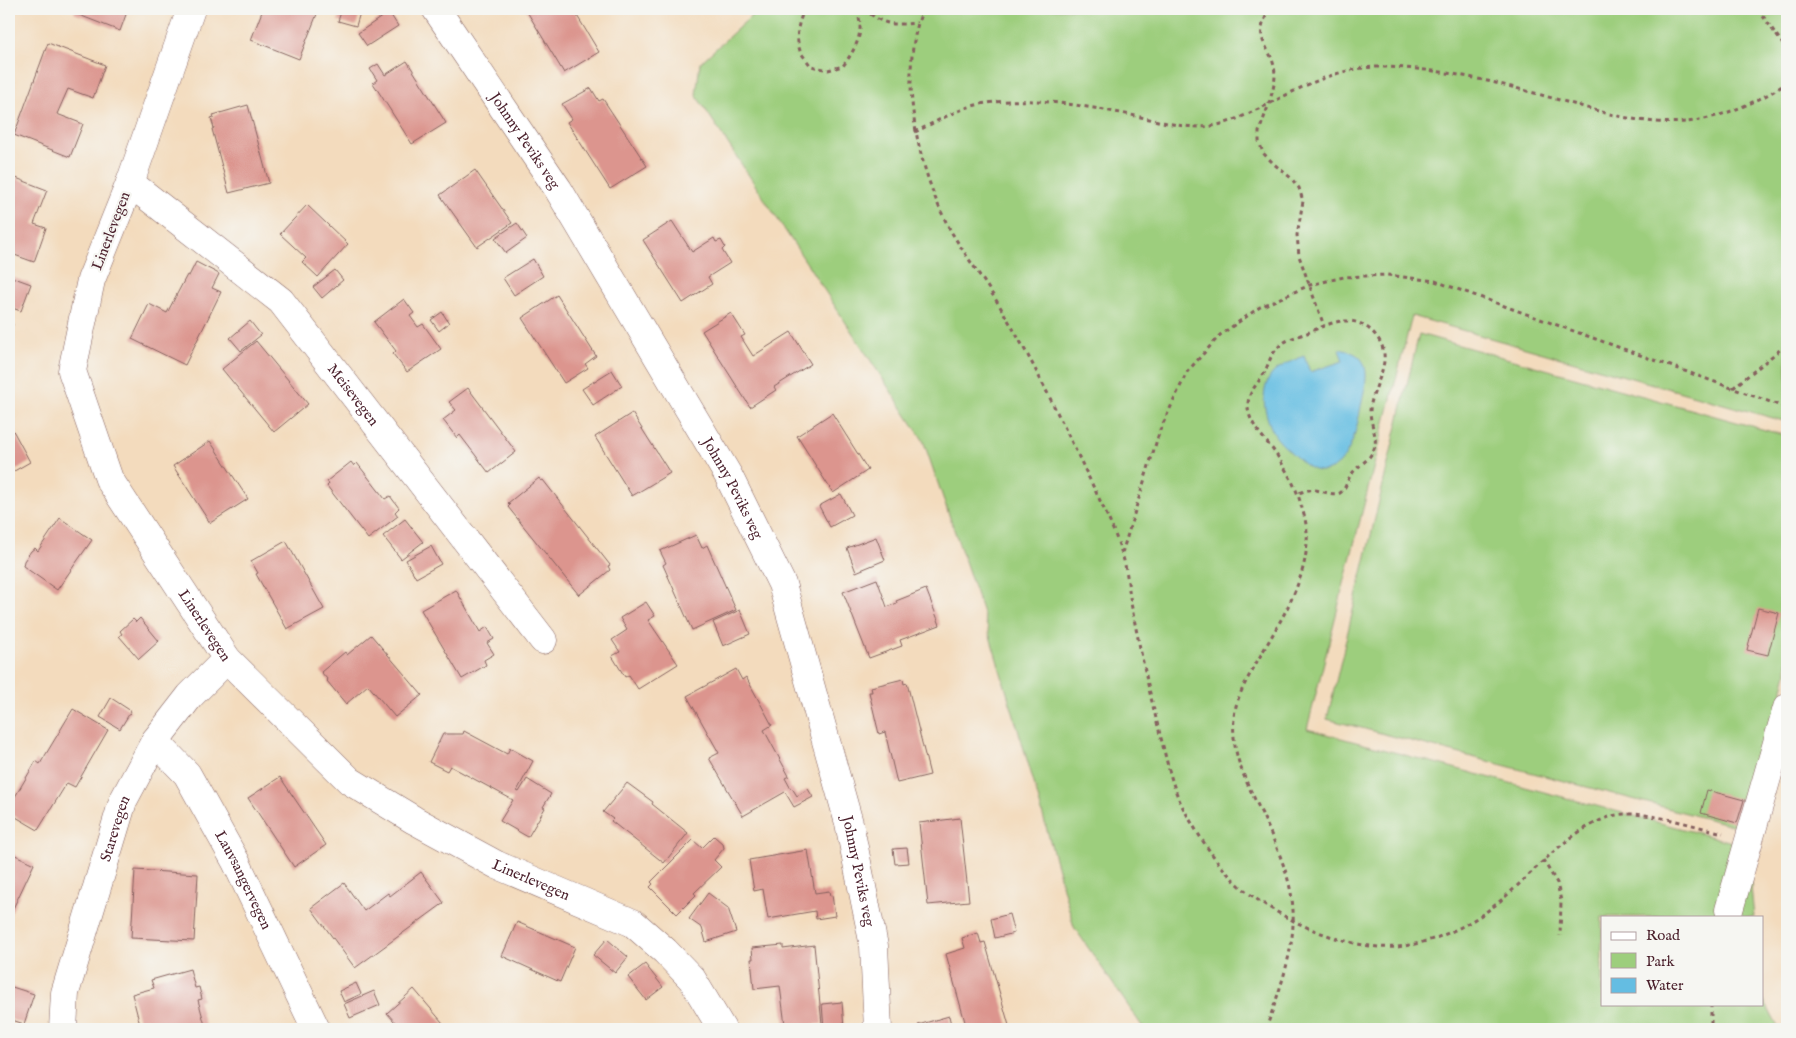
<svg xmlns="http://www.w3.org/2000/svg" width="1796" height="1038" font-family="'IM FELL English',serif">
	<rect width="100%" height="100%" fill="#f6f6f2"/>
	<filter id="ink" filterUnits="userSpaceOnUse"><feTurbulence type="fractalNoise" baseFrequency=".02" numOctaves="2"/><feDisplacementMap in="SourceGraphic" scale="10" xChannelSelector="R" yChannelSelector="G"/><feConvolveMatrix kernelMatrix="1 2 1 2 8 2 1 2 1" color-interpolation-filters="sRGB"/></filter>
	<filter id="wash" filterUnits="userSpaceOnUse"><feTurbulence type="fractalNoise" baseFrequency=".0096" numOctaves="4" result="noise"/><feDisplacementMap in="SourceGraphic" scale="20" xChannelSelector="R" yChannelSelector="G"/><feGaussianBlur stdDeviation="1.12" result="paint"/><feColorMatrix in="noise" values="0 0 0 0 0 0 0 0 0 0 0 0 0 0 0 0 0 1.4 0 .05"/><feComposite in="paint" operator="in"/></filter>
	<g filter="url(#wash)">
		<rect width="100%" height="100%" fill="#f3dbbd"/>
		<g fill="#9dce7d" stroke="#747654">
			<path d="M759,9H1787V422L1412,316L1307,729L1747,846L1754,917H1602V1004H1762V997L1779,1029H1144L1074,927L1032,776L983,613L923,440L696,95L700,63Z"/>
			<path d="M1419,334L1787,436V673L1747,829L1327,719Z"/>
		</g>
		<path fill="#64bde2" stroke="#576e86" d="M1339,349C1350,351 1362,354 1365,367C1368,377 1364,391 1362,401C1358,422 1351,468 1324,471C1311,472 1304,464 1295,456C1289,450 1281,444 1276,437C1265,419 1257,389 1274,372C1280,366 1296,359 1304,356L1310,372L1343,361Z"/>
		<g id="blocks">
			<g fill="#dc958e">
				<path d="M76,9H128L120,31L74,13Z"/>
				<path d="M263,9H281L291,13L293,9H319L299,59L251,40Z"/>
				<path d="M342,9H361L356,26L338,21Z"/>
				<path d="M528,9H573L599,52L564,73L526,10Z"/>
				<path d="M389,12L398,26L367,46L358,33Z"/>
				<path d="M48,43L105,65L93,98L68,89L57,114L83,124L70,157L14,135Z"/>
				<path d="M407,61L446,123L412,144L373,83L377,80L370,69L378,64L385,75Z"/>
				<path d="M591,88L599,101L603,99L647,166L610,189L567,122L572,119L562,104Z"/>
				<path d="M248,105L269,183L229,193L212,129L214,128L211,118L214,117L213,115Z"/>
				<path d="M475,170L512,223L477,247L440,195Z"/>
				<path d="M16,178L47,190L34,224L46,228L34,262L9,253V190L11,191Z"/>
				<path d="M307,205L348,244L318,277L302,262L306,258L280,234Z"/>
				<path d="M672,221L692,252L714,238L716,242L721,240L725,247L722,250L730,263L708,277L712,284L683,303L643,240Z"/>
				<path d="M517,223L527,238L506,253L495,238Z"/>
				<path d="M533,259L543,276L514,295L503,278Z"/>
				<path d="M196,262L219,274L212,288L221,292L185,365L132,339L149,304L167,313L187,275L189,276Z"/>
				<path d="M335,270L343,280L322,298L313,287Z"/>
				<path d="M9,276L31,284L21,311L9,307Z"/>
				<path d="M557,295L596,356L585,364L588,368L564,383L522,318Z"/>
				<path d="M404,299L414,313L410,316L418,327L423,324L441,349L407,372L393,354L396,351L374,322Z"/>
				<path d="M442,312L449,323L439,331L431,320Z"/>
				<path d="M731,313L745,335L741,337L753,356L791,332L811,364L774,387L776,390L750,407L702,331Z"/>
				<path d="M250,321L261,335L241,351L230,338Z"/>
				<path d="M9,323L13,324L10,338H9Z"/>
				<path d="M256,341L308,404L274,432L222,369Z"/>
				<path d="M612,370L622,386L593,405L582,389Z"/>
				<path d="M468,388L516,452L489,473L460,435L457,438L443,420L456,410L449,402Z"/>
				<path d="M632,413L670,473L632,496L595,437Z"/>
				<path d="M832,413L868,470L833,493L797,436Z"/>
				<path d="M9,423L30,462L9,474Z"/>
				<path d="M210,441L248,499L210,523L173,466Z"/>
				<path d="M351,462L354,466L357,463L385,499L390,496L399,508L395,512L398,516L368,539L327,486L329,484L327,481Z"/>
				<path d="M539,478L541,481L543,480L610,565L608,566L610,570L579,595L508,507L510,505L508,503Z"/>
				<path d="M841,494L852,515L830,527L819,506Z"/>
				<path d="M60,518L92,540L57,590L23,566L24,561L31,551L35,548L38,551Z"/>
				<path d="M405,519L423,542L401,559L383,536Z"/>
				<path d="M696,535L702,548L707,545L736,610L692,630L663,565L666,563L660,551Z"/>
				<path d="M876,537L885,560L856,572L847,548Z"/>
				<path d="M286,541L324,609L287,629L256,574L258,573L251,561Z"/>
				<path d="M431,546L441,564L416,578L406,560Z"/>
				<path d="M877,579L887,607L897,603L896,601L926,589L940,625L900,640L902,646L869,658L843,592Z"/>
				<path d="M456,590L480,632L487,627L494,639L487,643L494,654L484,660L486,665L462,679L421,610Z"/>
				<path d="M646,602L655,616L648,620L678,664L638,689L629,675L625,677L612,656L620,652L612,640L627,630L620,618Z"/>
				<path d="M1758,608L1779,613L1768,655L1747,650Z"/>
				<path d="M740,610L750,634L723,646L713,622Z"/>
				<path d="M140,618L159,641L139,659L119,636L122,634L120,631L133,619L136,622Z"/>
				<path d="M371,635L422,695L395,717L368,685L346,704L327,681L328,680L321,672L345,652L347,655Z"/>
				<path d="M736,669L742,680L746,677L772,725L764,730L789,776L785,778L791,789L792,788L797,796L808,789L813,797L794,807L785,792L743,816L709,758L719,753L687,696Z"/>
				<path d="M903,679L904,684L907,683L930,775L897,783L885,732L879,734L869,692H872L871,687Z"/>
				<path d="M111,698L131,711L120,729L100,717Z"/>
				<path d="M73,709L108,730L75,787L67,783L38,830L9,813V807L36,761L40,764Z"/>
				<path d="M464,731L507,754L510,748L533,761L517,791L519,792L527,779L551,794L543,807L545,808L528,837L500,821L513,800L450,766L447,771L429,762L443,734H463Z"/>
				<path d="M280,777L326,845L294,867L248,798Z"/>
				<path d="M627,783L653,802L652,804L688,833L664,863L611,821L613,819L603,812Z"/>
				<path d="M1707,790L1744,800L1737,823L1701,813Z"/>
				<path d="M960,818L969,901L928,905L919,823Z"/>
				<path d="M714,836L723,844L724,848L714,860L721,867L694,893L696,895L677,914L650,887L653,884L651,882L693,840L702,848Z"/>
				<path d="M907,848L909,863L895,864L893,849Z"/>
				<path d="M808,850L815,893L829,891L830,896L832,895L835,916L816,919L815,911L768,919L763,889L754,891L749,860Z"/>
				<path d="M9,852L34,864L9,917Z"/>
				<path d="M135,870L198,874L194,941L131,938Z"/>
				<path d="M421,872L444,903L355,968L311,908L344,883L364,911L388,893L390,896Z"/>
				<path d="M708,893L728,908L736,932L706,942L702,928L689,919Z"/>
				<path d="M1009,914L1014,933L995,938L991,919Z"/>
				<path d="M517,922L575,947L560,982L502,956Z"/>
				<path d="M978,933L981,943L985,942L1010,1029H967L946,954L965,948L962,938Z"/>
				<path d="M607,939L628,957L615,973L593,955Z"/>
				<path d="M783,945V949L814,945L822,1024L787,1027V1025H785L780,986L754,989L751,959H753L752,948Z"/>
				<path d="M645,964L663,987L646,1000L628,977Z"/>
				<path d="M190,969L195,988L199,987L202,999L198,1000L206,1029H164L163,1025L141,1029L132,994L154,988L151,980Z"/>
				<path d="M356,983L361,994L344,1002L339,991Z"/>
				<path d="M9,986L34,994L24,1024L9,1019Z"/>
				<path d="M414,989L448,1029H401L387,1013Z"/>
				<path d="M374,991L380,1005L350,1018L344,1004Z"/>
				<path d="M842,1002L844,1029H824L822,1004Z"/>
				<path d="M949,1016L952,1029H920L918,1025Z"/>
			</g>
		</g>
	</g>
	<g filter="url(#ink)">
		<use href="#blocks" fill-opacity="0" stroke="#85615e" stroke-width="1"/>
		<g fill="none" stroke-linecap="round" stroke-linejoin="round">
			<defs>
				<g id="minor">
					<path id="s1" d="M191,9L130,183L91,280L72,371L109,479L227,659L350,781L414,820L497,865L633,923L665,951L692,979L722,1029"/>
					<path id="s2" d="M436,9L558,189L728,475L782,584L849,823L874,946L878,1029"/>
					<path id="s3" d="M130,183L281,301L543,640"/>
					<path id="s4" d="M155,741L187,774L236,862L316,1029"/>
					<path d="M1729,910L1787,708"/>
					<path id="s5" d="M63,1029L65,993L123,801L155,741L190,696L227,659"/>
				</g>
			</defs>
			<use href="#minor" stroke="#85615e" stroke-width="29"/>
			<g stroke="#85615e" stroke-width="3" stroke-dasharray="4 4" stroke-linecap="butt">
				<path d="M806,9C797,20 795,40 801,53C804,57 808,62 811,66L828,70L843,66C856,48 866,31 856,9"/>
				<path d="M864,9C885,26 890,25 917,23"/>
				<path d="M923,9C896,75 918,173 952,233C969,261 989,287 1005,315C1032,360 1055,408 1078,455C1092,485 1111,520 1121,551C1127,567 1128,586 1131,603C1140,650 1150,696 1162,742C1168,766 1173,791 1186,813C1200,838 1218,866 1239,885C1261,905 1296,924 1324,934C1346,942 1373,949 1397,947C1434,943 1471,925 1499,902C1535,872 1566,831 1612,816C1639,808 1694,826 1723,833"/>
				<path d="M1270,9C1249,44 1274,44 1275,75C1275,90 1264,117 1259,132V141L1263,153L1274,164L1291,178L1299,188L1303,201L1297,235L1299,256L1324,326"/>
				<path d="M1758,9L1787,50"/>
				<path d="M915,132C938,121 962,106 987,103C1035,96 1084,106 1131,115C1157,120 1186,130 1212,126C1232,123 1249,113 1267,105C1303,86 1341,66 1383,67C1441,68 1496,82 1552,98C1596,110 1640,126 1686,122C1719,119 1760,101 1787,83"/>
				<path d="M1733,388L1787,344"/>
				<path d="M1122,553L1160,430L1187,372L1220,335L1260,307L1310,285L1344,277L1387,275L1435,281L1787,408"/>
				<path d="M1543,860L1557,883L1561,901L1560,936"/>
				<path d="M1711,1004V1029"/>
				<path d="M1266,1029C1280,988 1298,944 1292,899C1288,870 1274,841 1262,814C1246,780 1231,757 1234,718C1235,701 1245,683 1253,669C1274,630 1305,588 1307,542C1308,530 1305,517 1301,505C1297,488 1287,472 1278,457C1268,441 1250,427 1248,408C1247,393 1256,386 1263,375C1268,367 1269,358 1275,351C1283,340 1295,337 1307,333C1319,328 1335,320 1348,321C1363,321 1379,334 1383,349C1389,368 1371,390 1370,411C1370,427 1382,441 1370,456C1365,463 1356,467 1351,475C1347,480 1346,489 1340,493C1332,496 1321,490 1313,490C1308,489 1303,492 1298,493"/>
			</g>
			<use href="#minor" stroke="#fff" stroke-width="28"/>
		</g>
	</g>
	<g text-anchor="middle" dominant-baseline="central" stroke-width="4.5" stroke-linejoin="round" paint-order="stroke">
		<g font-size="15" fill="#4a1f2b" stroke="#f6f6f2">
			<text stroke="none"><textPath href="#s2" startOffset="159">Johnny Peviks veg</textPath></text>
			<text transform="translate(111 231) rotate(-69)">Linerlevegen</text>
			<text stroke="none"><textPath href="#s3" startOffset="310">Meisevegen</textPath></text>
			<text stroke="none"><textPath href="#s2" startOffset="564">Johnny Peviks veg</textPath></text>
			<text stroke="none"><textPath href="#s1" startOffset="671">Linerlevegen</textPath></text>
			<text stroke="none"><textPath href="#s5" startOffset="208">Starevegen</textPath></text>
			<text stroke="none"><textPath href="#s2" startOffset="969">Johnny Peviks veg</textPath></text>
			<text stroke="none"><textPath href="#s1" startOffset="1091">Linerlevegen</textPath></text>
			<text stroke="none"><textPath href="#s4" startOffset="166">Lauvsangervegen</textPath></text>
		</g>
	</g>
	<rect width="1796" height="1038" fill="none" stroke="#f6f6f2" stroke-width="30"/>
	<rect x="1601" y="916" width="162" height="90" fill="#f6f6f2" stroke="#b1a0a2"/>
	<rect x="1611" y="932" width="25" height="8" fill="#ffffff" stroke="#b1a0a2"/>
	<text x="1646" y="940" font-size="15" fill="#4a1f2b">Road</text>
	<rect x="1611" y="953" width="25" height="15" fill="#9dce7d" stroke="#b1a0a2"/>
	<text x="1646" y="966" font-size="15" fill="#4a1f2b">Park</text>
	<rect x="1611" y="978" width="25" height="15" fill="#64bde2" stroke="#b1a0a2"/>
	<text x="1646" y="990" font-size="15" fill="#4a1f2b">Water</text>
</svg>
